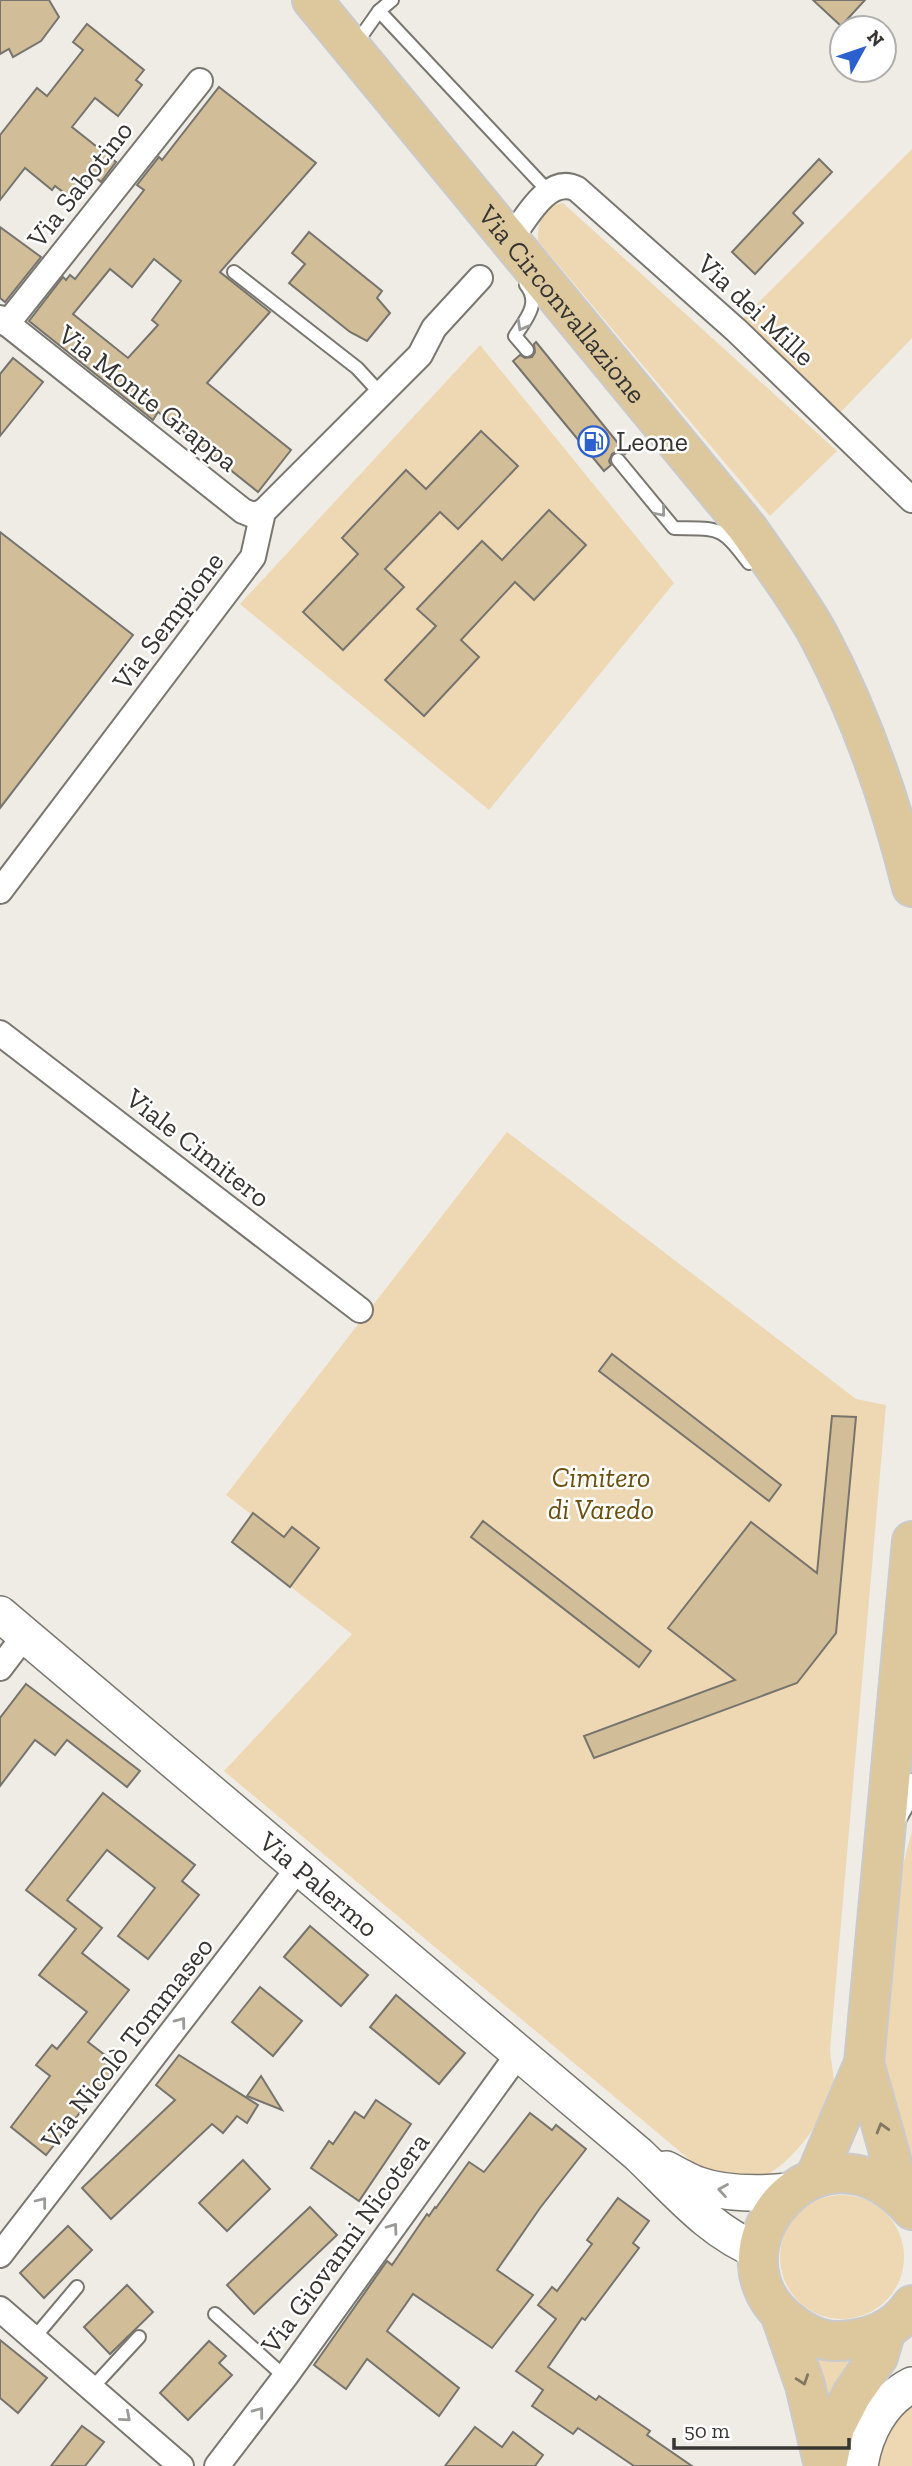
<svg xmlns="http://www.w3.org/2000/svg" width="912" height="2466" font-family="'Zilla Slab',serif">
	<rect width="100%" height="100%" fill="#efece6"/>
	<g fill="#edd8b3">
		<path d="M912,149V338L837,416L739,322Z"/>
		<path d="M563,203L837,451L770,516L538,241C537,222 542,206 563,203Z"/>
		<path d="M480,345L674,583L489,810L240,604Z"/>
		<path d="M507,1132L856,1399L886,1405L830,2050C831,2063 836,2081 833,2093C826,2116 789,2167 765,2175C750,2181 717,2172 701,2169L224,1771L352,1634L232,1542L252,1515L226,1495Z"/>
		<path d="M912,1831V2176L878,2065L890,1914Z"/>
		<circle cx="842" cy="2257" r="62"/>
		<path d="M808,2353L855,2358L830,2413Z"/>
		<path d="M912,2396V2466H871L875,2447Z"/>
	</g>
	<g fill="#d1bd98" stroke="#77746e" stroke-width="2" fill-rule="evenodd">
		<path d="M0,0H49L59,17L41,41L13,57L9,49L0,54Z"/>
		<path d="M813,0H865L841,26Z"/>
		<path d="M87,24L144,70L136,80L142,85L118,116L95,98L72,127L116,162L101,182L91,173L71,198L55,186L52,190L25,168L0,200V135L37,88L47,96L83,50L73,42Z"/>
		<path d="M219,87L316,163L220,272L270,312L207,383L291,450L258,492L158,412L153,420L29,321L63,277L66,280L70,275L75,279L144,190L137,185L159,157L162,160ZM154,259L181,281L152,320L158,325L128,358L73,314L110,269L132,287Z"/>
		<path d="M819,159L832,172L793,213L803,223L755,274L732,252Z"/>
		<path d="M0,227L41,257L5,302L0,298Z"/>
		<path d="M309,232L382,291L377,298L390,313L367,341L350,332L289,283L305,264L292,253Z"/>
		<path d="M536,342L626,453L625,454L617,451L612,454L609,461L611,465L604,471L513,361L520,355L525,358L532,357L535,352L534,344Z"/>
		<path d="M13,358L43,382L0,436V374Z"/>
		<path d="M481,431L518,466L458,529L440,512L385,569L404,587L343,650L303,612L358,554L342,538L406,470L426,489Z"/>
		<path d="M549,510L586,545L534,600L515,582L461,640L479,657L424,716L385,680L436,626L417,609L482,541L502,560Z"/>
		<path d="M0,532L133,635L0,808Z"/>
		<path d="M612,1354L781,1485L769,1501L599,1371Z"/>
		<path d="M832,1416L856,1417L836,1633L797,1683L594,1758L584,1736L735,1680L668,1628L751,1522L817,1573Z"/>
		<path d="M253,1513L284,1537L292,1527L319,1548L290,1587L232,1542Z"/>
		<path d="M483,1521L651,1651L639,1667L471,1537Z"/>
		<path d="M26,1684L140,1771L127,1787L67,1740L55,1755L35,1740L0,1786V1718Z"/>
		<path d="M103,1793L195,1865L182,1881L199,1895L148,1959L118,1936L155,1888L107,1850L67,1900L102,1928L82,1953L129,1990L88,2042L118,2065L46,2155L11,2127L50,2076L36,2065L52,2045L57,2049L87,2012L39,1975L76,1929L26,1890Z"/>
		<path d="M310,1926L368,1975L341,2006L284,1957Z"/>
		<path d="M260,1987L302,2021L273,2056L232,2022Z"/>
		<path d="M396,1995L465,2053L439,2084L370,2027Z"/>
		<path d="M179,2055L258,2105L247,2123L237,2116L223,2133L212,2124L111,2219L82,2188L175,2100L156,2085Z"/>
		<path d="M261,2076L282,2110L247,2096Z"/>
		<path d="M376,2100L411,2124L359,2201L311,2168L329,2141L333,2144L355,2112L364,2118Z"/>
		<path d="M530,2113L552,2130L556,2125L586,2149L540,2208L497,2270L533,2295L492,2348L413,2294L387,2331L459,2388L439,2416L367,2359L346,2389L314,2365L387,2261L392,2265L427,2214L429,2216L435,2207L436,2208L469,2162L484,2172Z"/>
		<path d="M243,2160L270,2189L227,2231L199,2203Z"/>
		<path d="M618,2198L649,2221L633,2243L639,2248L585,2320L582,2318L548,2367L596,2400L599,2396L650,2431L647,2435L692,2466H634L578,2428L573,2434L532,2406L543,2390L516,2371L556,2319L538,2305L552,2287L557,2291L592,2244L587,2240Z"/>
		<path d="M310,2207L337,2235L254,2314L227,2285Z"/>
		<path d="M68,2226L92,2250L44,2298L20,2273Z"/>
		<path d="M127,2285L153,2312L110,2354L84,2327Z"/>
		<path d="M0,2340L47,2378L18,2413L0,2398Z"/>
		<path d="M209,2341L226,2356L219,2363L232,2375L188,2420L160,2393Z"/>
		<path d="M82,2426L104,2442L85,2466H51Z"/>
		<path d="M475,2427L502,2447L513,2432L543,2455L535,2466H445Z"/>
	</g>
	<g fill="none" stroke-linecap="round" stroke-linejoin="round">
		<defs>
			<g id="lane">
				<path d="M379,11L548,191"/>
				<path d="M355,45L379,11L392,0"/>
				<path d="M234,272L357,368L381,394"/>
				<path d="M526,285C541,303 526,319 515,336L527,350"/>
				<path d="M618,460L674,528C721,529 720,525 749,563"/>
				<path d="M215,2314L285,2377"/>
				<path d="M34,2338L77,2287"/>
				<path d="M92,2388L139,2337"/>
			</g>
			<g id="street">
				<path d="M510,240C525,220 548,174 577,189L736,330L912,500"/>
				<path d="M0,318L243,511L253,515L263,512"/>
				<path d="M7,324L200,81"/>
				<path d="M0,891L253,557L263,512L420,355L434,328L480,278"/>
				<path d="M0,1033L360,1310"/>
				<path d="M0,1668L25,1635"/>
				<path d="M893,1819L912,1786"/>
				<path d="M0,2255L300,1866"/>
				<path d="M0,2309L181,2466"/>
				<path d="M217,2466L285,2377L519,2053"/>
			</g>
			<g id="secondary">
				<path id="s1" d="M0,1614L638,2154C675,2189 711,2233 759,2251"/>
				<path d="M666,2169C676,2174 686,2180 696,2184C726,2195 760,2194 791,2191"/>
				<path d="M860,2466C865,2433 882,2400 912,2385"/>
			</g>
			<g id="primary">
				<path id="s2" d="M312,0L748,529C772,564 799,599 819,636C861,715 891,802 912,887"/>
				<path d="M864,2063L891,2159L897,2193"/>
				<path d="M815,2178L864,2063L912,1541"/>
				<path d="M912,2210C821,2105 699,2252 790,2322C804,2333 821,2342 839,2341C868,2340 895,2331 912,2305"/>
				<path d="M781,2316L805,2385L824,2466"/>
				<path d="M827,2466L835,2427L852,2394L878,2357L886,2330"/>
			</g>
		</defs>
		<use href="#lane" stroke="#7a7771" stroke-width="16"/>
		<use href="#street" stroke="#7a7771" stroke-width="28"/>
		<use href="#secondary" stroke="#7a7771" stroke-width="38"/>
		<use href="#primary" stroke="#cbcaca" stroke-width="42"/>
		<use href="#lane" stroke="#fff" stroke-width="12"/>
		<use href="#street" stroke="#fff" stroke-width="24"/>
		<use href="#secondary" stroke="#fff" stroke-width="35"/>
		<use href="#primary" stroke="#ddc89d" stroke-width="38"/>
	</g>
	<defs><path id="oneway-chevron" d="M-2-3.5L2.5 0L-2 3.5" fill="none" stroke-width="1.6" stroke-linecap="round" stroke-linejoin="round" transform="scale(1.75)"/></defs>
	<g stroke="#9a9a98">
		<use href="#oneway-chevron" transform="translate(522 326) rotate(119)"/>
		<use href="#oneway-chevron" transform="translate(661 512) rotate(50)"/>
		<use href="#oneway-chevron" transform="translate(181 2022) rotate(-53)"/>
		<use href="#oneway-chevron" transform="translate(723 2190) rotate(-170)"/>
		<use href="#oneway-chevron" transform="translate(42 2202) rotate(-52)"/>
		<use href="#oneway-chevron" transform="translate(393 2228) rotate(-54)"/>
		<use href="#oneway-chevron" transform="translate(259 2412) rotate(-53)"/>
		<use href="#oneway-chevron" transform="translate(126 2417) rotate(41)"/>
	</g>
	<g stroke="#817762">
		<use href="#oneway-chevron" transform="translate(882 2128) rotate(-106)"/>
		<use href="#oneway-chevron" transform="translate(803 2380) rotate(71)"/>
	</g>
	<defs>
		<symbol id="fuel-ring" viewBox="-11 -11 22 22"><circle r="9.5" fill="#fff" stroke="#2b60ce" stroke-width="1.5"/><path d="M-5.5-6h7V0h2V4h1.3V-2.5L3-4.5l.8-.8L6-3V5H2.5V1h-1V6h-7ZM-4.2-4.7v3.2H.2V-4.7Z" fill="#2b60ce"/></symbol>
	</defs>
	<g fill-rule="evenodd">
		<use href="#fuel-ring" x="576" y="424" width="35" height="35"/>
	</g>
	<g text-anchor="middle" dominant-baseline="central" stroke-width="5" stroke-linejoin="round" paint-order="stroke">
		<g font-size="28" fill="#363532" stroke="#fff">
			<text transform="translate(80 184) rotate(-52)">Via Sabotino</text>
			<text stroke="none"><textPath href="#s2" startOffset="394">Via Circonvallazione</textPath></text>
			<text transform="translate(756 310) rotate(43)">Via dei Mille</text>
			<text transform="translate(148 398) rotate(38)">Via Monte Grappa</text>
			<text transform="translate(168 621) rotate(-53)">Via Sempione</text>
			<text transform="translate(198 1148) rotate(38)">Viale Cimitero</text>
			<text stroke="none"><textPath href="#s1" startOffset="418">Via Palermo</textPath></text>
			<text transform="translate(127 2043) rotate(-52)">Via Nicolò Tommaseo</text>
			<text transform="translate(345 2243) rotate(-54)">Via Giovanni Nicotera</text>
		</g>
		<g font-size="28" fill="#363532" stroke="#fff" text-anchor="start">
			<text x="616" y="441">Leone</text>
		</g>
		<g font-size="28" font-style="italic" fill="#6a4e0e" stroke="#fff">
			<text x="601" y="1477">Cimitero<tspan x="601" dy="32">di Varedo</tspan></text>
		</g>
	</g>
	<g transform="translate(863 49) rotate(50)"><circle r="33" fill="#ffffff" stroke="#afaead" stroke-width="2"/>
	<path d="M0-5L12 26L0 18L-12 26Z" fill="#2b60ce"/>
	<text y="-10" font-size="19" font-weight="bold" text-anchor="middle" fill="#363532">N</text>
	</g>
	<path d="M674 2438v10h175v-10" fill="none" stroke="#363532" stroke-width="3.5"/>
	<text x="684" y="2438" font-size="21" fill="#363532" stroke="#ffffff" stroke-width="5" paint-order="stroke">50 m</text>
</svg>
